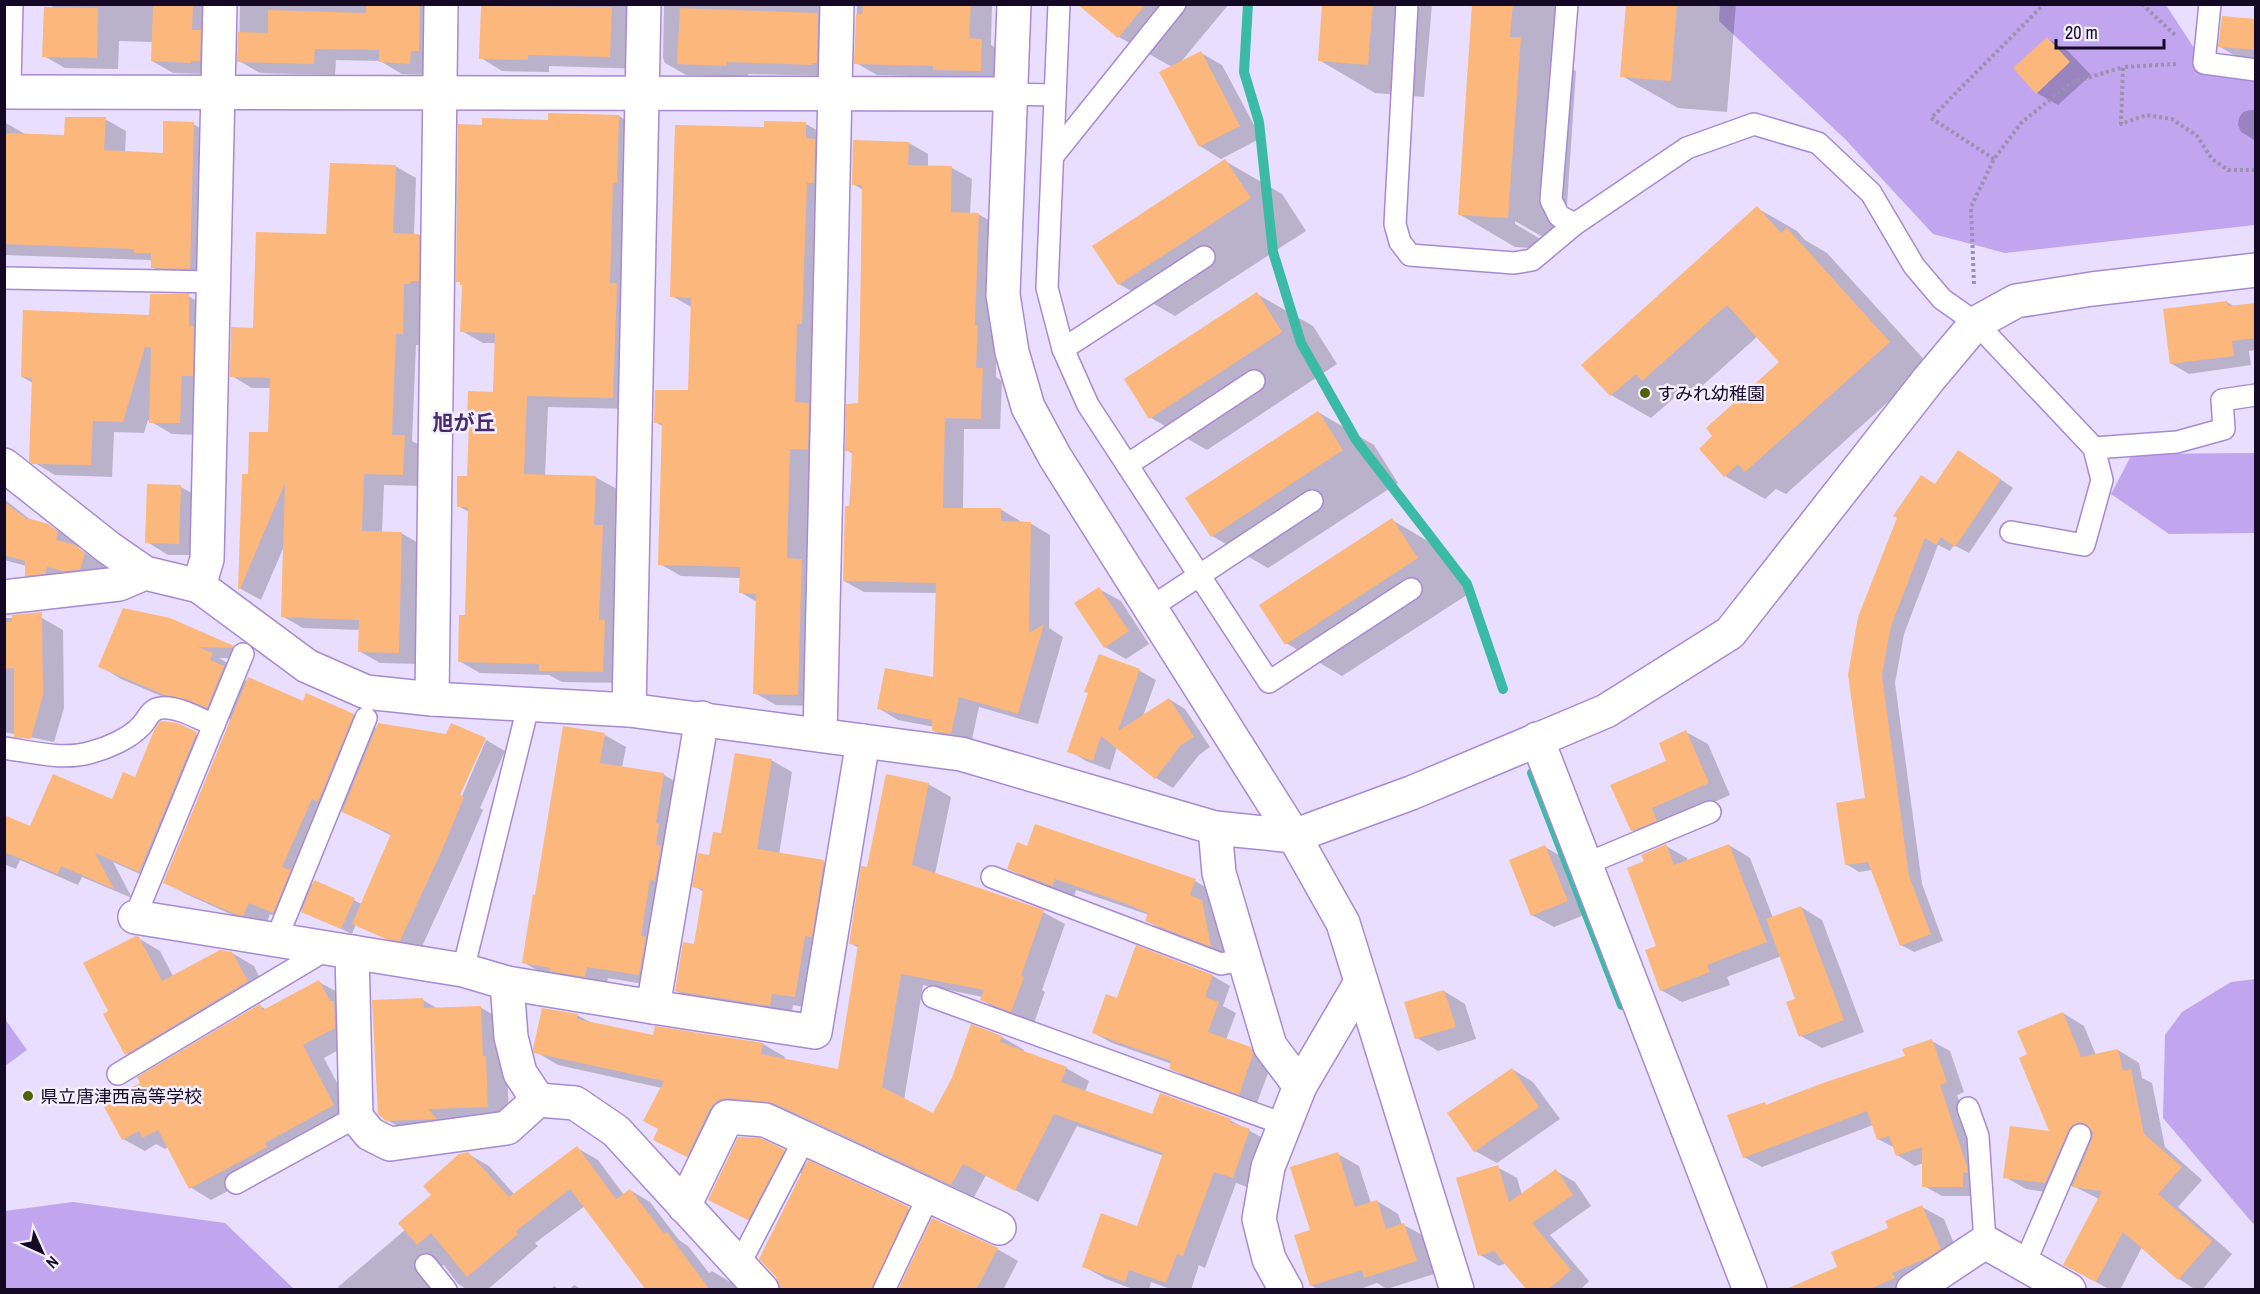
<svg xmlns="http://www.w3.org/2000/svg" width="2260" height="1294" font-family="'Archivo Narrow','Noto Sans JP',sans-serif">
	<rect width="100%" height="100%" fill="#e9defe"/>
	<g fill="#c1a6ef">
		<path d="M1720,4L2166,5L2211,74L2255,78V225L2005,253L1933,234L1845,139L1719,21Z"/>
		<path d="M2255,453V533L2169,534L2111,494L2132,454Z"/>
		<path d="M2255,979H2256L2255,1226L2163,1118L2165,1035L2182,1012L2231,982Z"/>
		<path d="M5,1019L27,1050L5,1066Z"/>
		<path d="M73,1202L225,1223L294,1289H5V1211Z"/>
	</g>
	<g fill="#0003" fill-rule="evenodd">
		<path d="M53,4H227L211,74L173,73L152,61L153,42L119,41L118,69L65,68L44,56Z"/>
		<path d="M240,4H433L431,75L402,74L380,61L336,60L335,75L260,73L239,61Z"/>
		<path d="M482,4H651L645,69L549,66V72L502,71L481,58Z"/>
		<path d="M664,4H844L833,76L748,74V77L686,75L665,63L663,58Z"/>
		<path d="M857,4H992L991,45L1003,52L1002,82L956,81L949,77L877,75L856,63Z"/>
		<path d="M1088,4H1229L1180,63L1201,53L1222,65L1261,138L1221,159L1200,146L1172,67L1119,37L1084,9Z"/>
		<path d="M1324,4H1432L1424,97L1375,93L1319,60Z"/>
		<path d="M1473,4H1572L1566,65L1576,71L1564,249L1515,221V224L1559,250L1515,247L1459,214Z"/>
		<path d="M1628,4H1736L1727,112L1678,108L1622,76Z"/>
		<path d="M2256,20V60L2241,59L2220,47Z"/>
		<path d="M2047,38L2068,51L2091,75L2058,105L2037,93Z"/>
		<path d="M2250,110H2256V141L2241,132L2238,125L2239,118L2243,112Z"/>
		<path d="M619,116L640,129L634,409L548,407L545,476L595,477L617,489L615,534L624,539V683L562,682L549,675L480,673L459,661L466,617L469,512L458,506L494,394L496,343H483L462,331L463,285L458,281L484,126Z"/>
		<path d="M105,119L126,131L125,153L164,154L193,124L214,136L210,280L173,279L152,267V261L149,260L4,255V122L25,134L66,136Z"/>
		<path d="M806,124L827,136L819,706L776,705L755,693L757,602L740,592L741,578L681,576L660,564L664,427L655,422L689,392L693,308L672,296L766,128Z"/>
		<path d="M909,143L928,154V167L952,168L972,179L970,214H978L998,225L996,377L1002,381L1000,429H964L963,509H1000L1020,521V523H1030L1050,535L1049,628L1063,637L1038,724L979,707L971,744L953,742L933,730L934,727L898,720L878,708L935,679L937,593L864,592L844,581L853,454L847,450L859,405L863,190L853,184Z"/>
		<path d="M1225,161L1282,194L1306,231L1175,316L1119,284Z"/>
		<path d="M395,166L416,178L414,235H419L439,247L423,345H416L412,441L425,448L424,486L384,485L382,533H401L422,545L419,664L380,663L359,651L360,630L303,628L282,616L285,544L261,600L239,588L250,475L269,434L272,388H252L232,376L255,330L328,235Z"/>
		<path d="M1757,208L1797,231L1805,240L1827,253L1929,365L1786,494L1776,489L1765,499L1725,476L1701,449L1781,362L1758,336L1683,403L1674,398L1651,418L1611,395Z"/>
		<path d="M1257,294L1313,326L1337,364L1207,450L1151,418Z"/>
		<path d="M188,296L210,308L201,435L172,434L148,420L144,433L114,432L112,477L55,475L33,462V383L22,377L151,316Z"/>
		<path d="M2227,302L2235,307L2256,304V350L2249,351L2251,365L2189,374L2172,364Z"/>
		<path d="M1318,412L1374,445L1398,483L1268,568L1212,536Z"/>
		<path d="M1971,459L2013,488L1969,553L1954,545L1950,551L1938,545L1904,634L1895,683L1922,884L1943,941L1914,952L1901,945L1872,870L1859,872L1846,864L1867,800L1850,675L1936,485Z"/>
		<path d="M181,487L202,499L200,555H168L147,542Z"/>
		<path d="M4,499L32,521L48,525L70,538L79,545L78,548L106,566L101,581L48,587L26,575L27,566L4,560Z"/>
		<path d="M1392,520L1448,553L1473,591L1342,676L1286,643Z"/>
		<path d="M1099,589L1121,601L1149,644L1126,659L1105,647Z"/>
		<path d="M4,618H42L63,630L64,708L54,742L4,732Z"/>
		<path d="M170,620L233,647L254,659L219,658L233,666L231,672L247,681L304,703L353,715L377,729L459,803L486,740L505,751L480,808L483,810L462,859L420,951L408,949L356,924L352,934L301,910L295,924L270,914L265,927L257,926L186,894L165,882L231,720L208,710L187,707L121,679L100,666ZM333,810L340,813L341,810L392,836L362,904L315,882L314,885L303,879Z"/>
		<path d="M1099,656L1140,671L1156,680L1143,716L1169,699L1185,709L1210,747L1199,755L1173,788L1156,778L1117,747L1110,770L1086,761L1069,751L1089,693Z"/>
		<path d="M177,725L217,745L160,883L113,862L132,898L82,877L78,885L20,860L16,869L4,864V817L31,828L113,801L135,779Z"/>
		<path d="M1686,732L1708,744L1730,795L1672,821L1653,843L1632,830Z"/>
		<path d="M605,735L626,747L622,768L664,775L685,787L661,987L608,978L606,988L545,975L523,962L536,896Z"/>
		<path d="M771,760L792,772L779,855L824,862L845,874L816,1009L793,1005L791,1017L698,1003L676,991L695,946L704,892L694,886L722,835Z"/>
		<path d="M928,784L951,797L935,874L1043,912L1065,924L1042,990L1045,992L1034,1023L1004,1013L982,1000L983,997L923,985L904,1100L934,1115L953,1079L972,1026L1002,1037L1024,1050L1023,1052L1066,1068L1089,1081L1085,1092L1153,1116L1230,1120L1272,1143L1255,1190L1236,1183L1205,1268L1199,1265L1191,1290H1173L1151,1282L1149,1290H1135L1106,1279L1083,1266L1138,1228L1164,1156L1077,1126L1038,1202L986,1175L974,1197L797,1115L752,1110L710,1168L677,1152L662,1088L558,1065L536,1052L577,1015L592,1023L654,1036L763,1044L785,1057L784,1060L839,1071L859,948L850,943L868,869Z"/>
		<path d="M1729,845L1750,858L1773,918L1801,907L1822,920L1864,1032L1822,1048L1801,1036L1797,1000L1781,956L1727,977L1730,985L1682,1002L1661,990L1658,946L1646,862L1666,846L1687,858L1688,861Z"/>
		<path d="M1545,847L1566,859L1589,913L1554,927L1532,915Z"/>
		<path d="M1009,868L1195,881L1216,893L1211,906L1224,913L1232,957L1168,933L1147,921L1149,915L1076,890L1074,897L1030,881Z"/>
		<path d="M138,938L160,951L173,976L232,953L254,966L268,994L148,1066L127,1054L110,1012Z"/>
		<path d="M1213,976L1230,986L1223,1006L1236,1013L1226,1040L1250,1048L1268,1059L1271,1065L1257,1103L1188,1078L1170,1068L1172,1064L1112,1043L1094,1033L1118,1000Z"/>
		<path d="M319,982L341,994L356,1040L324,1058L355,1117L287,1159L211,1200L190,1187L169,1147L165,1149L156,1144L145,1151L123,1139L142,1083L260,1006L267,1010Z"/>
		<path d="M1444,991L1465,1004L1476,1039L1438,1051L1417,1038Z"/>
		<path d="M423,1000L438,1009L480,1007L502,1020L507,1070L509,1118L409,1132L383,1118Z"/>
		<path d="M2063,1013L2084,1026L2096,1055L2118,1050L2139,1063L2142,1078L2152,1083L2165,1147L2202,1180L2178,1207L2232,1254L2202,1290H2196L2179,1279L2142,1247L2120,1290H2111L2086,1277L2099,1199L2071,1185L2067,1195L2026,1189L2005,1177L2052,1133L2029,1055Z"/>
		<path d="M1932,1041L1950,1051L1964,1092L1957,1095L1985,1179L1980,1196H1942L1924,1186V1163L1915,1166L1897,1155L1895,1148L1878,1139L1873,1125L1762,1167L1744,1157L1765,1104L1768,1106L1907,1057Z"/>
		<path d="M1512,1069L1533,1082L1560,1119L1497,1163L1475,1151L1449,1113Z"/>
		<path d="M577,1148L598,1160L624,1195L630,1190L650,1202L679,1240L688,1246L709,1273L712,1271L732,1283L737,1290H648L585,1206L535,1243L538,1246L487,1290H468L458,1284L444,1265L438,1267L439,1290H340L338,1287L406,1229L468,1154L489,1166L515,1195Z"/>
		<path d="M784,1151L807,1165L808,1162L908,1209L929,1220L896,1290H782L803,1174L800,1173L770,1231L731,1211Z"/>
		<path d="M1338,1154L1359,1166L1371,1203L1377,1201L1398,1214L1402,1225H1404L1426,1237L1437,1273L1387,1289L1377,1283L1357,1290H1319L1311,1285L1312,1231Z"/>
		<path d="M1497,1167L1517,1178L1522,1195L1556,1171L1575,1182L1591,1206L1550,1235L1589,1281L1580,1290H1529L1507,1263L1499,1266L1480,1255Z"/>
		<path d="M1922,1207L1944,1219L1961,1261L1901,1290H1848L1890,1229Z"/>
		<path d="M933,1220L997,1249L1018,1261L1003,1290H900Z"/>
		<path d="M574,1285L583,1290H569Z"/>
		<path d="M554,1286L560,1290H550Z"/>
	</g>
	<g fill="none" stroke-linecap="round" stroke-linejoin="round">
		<g stroke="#3bbaa7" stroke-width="10">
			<path d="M1248,4L1244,72L1259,122L1273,252L1301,343L1356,440L1467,584L1503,689"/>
			<path d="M1532,773L1622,1005"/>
		</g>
	</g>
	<g fill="#fbb77c">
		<path d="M863,4H971L969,38L982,39L981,71L933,70V66L854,64L856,14H862Z"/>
		<path d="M1077,4H1146L1118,38Z"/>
		<path d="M1322,4H1373L1368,65L1318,61Z"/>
		<path d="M1472,4H1513L1510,37H1521L1508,218L1458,215Z"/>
		<path d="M1626,4H1677L1671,81L1620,77Z"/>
		<path d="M153,5L193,6L192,30H201L200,61H191V63L151,61Z"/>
		<path d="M366,5L420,6L419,51H411L410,64L379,62V50L315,49L314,64L237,62L238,32L268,33V10L366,13Z"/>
		<path d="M481,6L612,7L610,57L528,55V60L479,59Z"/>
		<path d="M44,7L98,8L97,58L42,57Z"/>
		<path d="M680,8L818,13L817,63H812V65L727,62V66L677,64Z"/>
		<path d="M2222,16L2256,19V50L2218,47Z"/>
		<path d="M2047,37L2070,62L2036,94L2013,68Z"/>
		<path d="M1201,51L1240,126L1199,147L1159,72Z"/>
		<path d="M548,113L619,115L617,183H613L610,283H617L613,398L527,396L524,474L596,476L594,525H603L599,620H605L603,672L539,671V664L458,662L459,615H465L468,507H457V476H467L469,422H467L468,391L493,392L495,333L460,332L462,285H460V282H456L458,124L482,125V118L548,120Z"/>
		<path d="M65,117H106L104,150L163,153V121L194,122L190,269L151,268V253H134V249L4,244V133L64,135Z"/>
		<path d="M764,121L806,122V138L815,139L814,183H807L802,324H797L795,402L809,403L808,450L790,449L787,558L802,559L798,695L753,694L756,594L739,593L740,567L658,565L662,423H654L655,390H688L691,298L670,297L675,125L764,127Z"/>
		<path d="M853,140L909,142L908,165L952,166L951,212L979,213L975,325H978L976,368H983L981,419L945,418L943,508H1001V521L1031,522L1029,633L1044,624L1018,714L959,697L951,734L932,731V720L877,709L885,668L933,677L936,583L843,581L845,506H850L852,451H845L846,404L858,403L860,325L862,185H852Z"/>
		<path d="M1225,159L1251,198L1118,285L1092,246Z"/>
		<path d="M330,163L396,165L393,233L419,234V281H411L410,284H404L403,334H396L392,435H405L403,475L364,474L362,531L402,532L399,653L358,652L359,620L281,617L285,483L240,589H238L242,474H248L249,432H268L270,378L230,377L231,327L253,328L256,232L326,234Z"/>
		<path d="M1757,206L1781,233L1787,228L1890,342L1745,472L1738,464L1724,477L1699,449L1712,436L1706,428L1779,362L1727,305L1642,381L1636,374L1610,396L1581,365Z"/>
		<path d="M1257,292L1282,332L1149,419L1124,379Z"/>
		<path d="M150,294H189V326H194L193,376H182L180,423H149L151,348L145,347L123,422L93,421L91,465L32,464L29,461L32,378L21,377L23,310L149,315Z"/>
		<path d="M2227,301L2228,306L2256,303V338L2232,341L2234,356L2170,364L2163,309Z"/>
		<path d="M1318,411L1343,450L1211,537L1185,498Z"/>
		<path d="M1958,450L2001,479L1955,547L1941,537L1936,545L1925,538L1891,626L1882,675L1909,876L1931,934L1900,946L1868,862L1845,865L1836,803L1865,798L1848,675L1858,617L1897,518L1893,516L1921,475L1935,484Z"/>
		<path d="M147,484L181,485L179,544L145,543Z"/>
		<path d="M4,502L27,519V518L48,524L58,532L56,540L75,545L85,553L80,570L63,571L47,567L45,574L25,576V561L4,555Z"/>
		<path d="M1392,518L1418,558L1285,645L1259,605Z"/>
		<path d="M1099,587L1129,631L1104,648L1074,603Z"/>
		<path d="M123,608L170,618L234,646L232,648L198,647L213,653L210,660L224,666L207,708L185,699L165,695L98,667Z"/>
		<path d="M42,612L43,695L31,739L14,737V668L4,669V622H12V615Z"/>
		<path d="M1099,654L1140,669L1118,731L1169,698L1194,737L1181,745L1155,779L1101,736L1093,761L1067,752L1088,693L1084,692Z"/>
		<path d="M248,677L303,701L306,693L354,714L318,802L312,799L282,867L291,870L273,913L249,903L243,916L235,914L163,883Z"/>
		<path d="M161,721L177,723L197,732L139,872L95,853L114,889L61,866L58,874L4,852V815L30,826L53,774L112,799L123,772L135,777L155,728Z"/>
		<path d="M378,723L446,734L451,723L486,738L460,795L464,797L443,848L400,941L386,939L352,924L391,834L342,812Z"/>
		<path d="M563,726L605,733L600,763L664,773L656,823L659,824L656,845L661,846L655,881L650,880L641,936L646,937L639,975L587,967L585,977L549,971L550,968L522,963L533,894L535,895Z"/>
		<path d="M1686,730L1709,783L1652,808L1657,821L1631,831L1610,785L1666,761L1659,743Z"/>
		<path d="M735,753L772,759L757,849L824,860L812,937L805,936L795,997L772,994L770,1006L675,991L683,942L694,944L703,889L692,887L698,853L709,855L713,832L721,833Z"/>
		<path d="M886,774L929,783L912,865L1044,910L1021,976L1024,977L1011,1012L980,1000L984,990L901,974L882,1087L933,1113L952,1078L971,1024L1002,1036L1000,1042L1067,1067L1061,1082L1152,1114L1160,1093L1231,1119L1230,1122L1250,1129L1233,1178L1214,1172L1183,1256L1177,1254L1166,1283L1129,1270L1125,1282L1082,1267L1101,1213L1137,1226L1163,1153L1054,1114L1015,1191L963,1164L951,1185L773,1103L728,1098L718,1100L710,1108L687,1157L653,1140L658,1129L643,1121L664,1081L534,1053L533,1049L542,1008L578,1014L577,1019L653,1035L655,1026L763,1043L761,1054L838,1069L858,945L849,944L861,866L867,867Z"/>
		<path d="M1035,824L1196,879L1190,895L1202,900L1211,947L1145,921L1148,913L1127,904L1055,879L1052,886L1007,869L1017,842L1027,846Z"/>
		<path d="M1666,844L1674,865L1729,844L1767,942L1707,965L1710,972L1660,991L1645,950L1656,946L1627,868L1644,861L1641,855Z"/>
		<path d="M1545,845L1568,901L1531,916L1509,860Z"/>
		<path d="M314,880L355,898L341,929L301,912Z"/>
		<path d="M1801,906L1844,1020L1799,1037L1786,1002L1795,999L1766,919Z"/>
		<path d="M136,936L139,937L162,981L220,950L232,952L248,981L125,1055L103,1014L108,1011L83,963Z"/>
		<path d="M1136,945L1213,975L1205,997L1219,1002L1208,1032L1251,1047L1253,1054L1239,1095L1169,1069L1171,1061L1092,1033L1106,994L1117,998Z"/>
		<path d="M319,980L330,1001H334L335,1028L303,1045L334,1105L265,1143L267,1147L189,1189L158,1130L142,1138L139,1131L122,1140L102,1103L140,1083L137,1077L260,1004L263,1010Z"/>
		<path d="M1444,990L1456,1027L1415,1039L1404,1002Z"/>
		<path d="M423,998L424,1008L481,1006L483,1056H486L488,1107L428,1109L437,1119L386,1121L378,1114L372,1000Z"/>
		<path d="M2063,1012L2081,1057L2118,1049L2123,1071L2131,1069L2144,1134L2182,1167L2158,1194L2212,1241L2178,1280L2123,1232L2096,1282L2063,1265L2102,1191L2072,1187L2092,1139L2093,1133L2086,1124L2078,1122L2069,1129L2045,1183L2003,1178L2010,1126L2049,1131L2019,1058L2027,1054L2017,1031Z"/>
		<path d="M1932,1039L1947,1082L1940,1085L1967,1167L1968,1173L1963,1172V1187H1922V1147L1896,1156L1889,1136L1877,1140L1867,1111L1743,1158L1727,1115L1765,1102L1766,1105L1823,1083L1905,1056L1902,1049Z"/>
		<path d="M1512,1068L1539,1107L1474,1152L1447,1113Z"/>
		<path d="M738,1137L760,1138L785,1150L748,1220L708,1200Z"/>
		<path d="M577,1146L616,1199L630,1189L664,1234L667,1232L710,1290H646L570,1189L516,1231L518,1234L467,1277L431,1233L417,1245L398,1223L431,1195L423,1186L459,1154L468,1152L509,1197Z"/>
		<path d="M1338,1152L1355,1207L1377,1200L1386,1229L1404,1223L1417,1261L1364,1278L1362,1270L1310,1286L1294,1235L1310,1230L1290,1167Z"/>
		<path d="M808,1160L909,1207L872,1290H780L776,1277L759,1259Z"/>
		<path d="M1498,1165L1509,1202L1556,1169L1573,1195L1532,1223L1571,1270L1548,1290H1527L1494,1251L1478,1256L1456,1178Z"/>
		<path d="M1922,1205L1941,1249L1927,1258L1892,1273L1895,1278L1867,1290H1784L1837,1267L1831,1252L1888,1228L1885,1221Z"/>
		<path d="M932,1218L998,1248L976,1290H898Z"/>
	</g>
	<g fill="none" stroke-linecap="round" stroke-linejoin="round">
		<defs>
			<g id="service">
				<path d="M1059,4L1047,288L1063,349L1088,405L1269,682L1411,589"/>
				<path d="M1407,4L1395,224L1400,242L1410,255L1514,263L1532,260L1575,224L1687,148L1754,124L1818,143L1871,193L1914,266L1942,299L1976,323L2094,448L2102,480L2084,545L2011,532"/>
				<path d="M1567,4L1551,200L1559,216L1575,224"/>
				<path d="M2210,4L2204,63L2256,70"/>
				<path d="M1010,94L1055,95"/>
				<path d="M1053,156L1175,4"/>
				<path d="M4,278L214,282"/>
				<path d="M1063,349L1204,257"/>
				<path d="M2094,448L2177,442L2224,429L2222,400L2256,395"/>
				<path d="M1127,465L1254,381"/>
				<path d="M1150,608L1312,501"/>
				<path d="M4,748C33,752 64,761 92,752C108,748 130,738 141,726C148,719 150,709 161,708C178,706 199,719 214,725"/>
				<path d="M1586,864L1710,812"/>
				<path d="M992,877L1221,964L1245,959"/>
				<path d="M135,917L243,654"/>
				<path d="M276,940L366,718"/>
				<path d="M463,970L525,719"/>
				<path d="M933,997L1286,1125"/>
				<path d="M118,1074L329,948"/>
				<path d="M1968,1108L1978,1136L1985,1242"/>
				<path d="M236,1183L356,1117"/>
				<path d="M426,1265L446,1290"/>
				<path d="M739,1265L805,1138"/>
				<path d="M2024,1265L2080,1135"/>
				<path d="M884,1290L929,1195"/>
			</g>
			<g id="minor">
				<path d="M4,82L6,4"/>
				<path d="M4,92L1010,94"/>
				<path d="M4,465L109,548L145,573L199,586L307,666L366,692L432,699L629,710L961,754L1215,828L1294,836"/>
				<path d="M199,586L207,559L220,4"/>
				<path d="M4,597L119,584L145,573"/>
				<path d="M432,699L441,4"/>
				<path d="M629,710L644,4"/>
				<path d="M820,735L837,4"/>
				<path d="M1537,739L1750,1290"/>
				<path d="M1215,828L1219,873L1270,1046L1300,1086"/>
				<path d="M135,917L463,970L507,983L653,1007L702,718"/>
				<path d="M352,952L356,1117L370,1134L390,1144L507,1128L538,1100"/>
				<path d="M507,983L511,1037L520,1073L538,1100L575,1103L616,1131L762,1290"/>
				<path d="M653,1007L815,1032L863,741"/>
				<path d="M684,1206L727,1117L765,1120L999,1228"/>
				<path d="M1286,1290L1269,1259L1259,1219L1268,1167L1300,1086L1361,982"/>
				<path d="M1913,1290L1985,1242L2069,1290"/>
			</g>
			<g id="tertiary">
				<path d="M1014,4L1003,295L1012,352L1028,407L1055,457L1294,836L1343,923L1457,1290"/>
				<path d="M1294,836L1411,793L1606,711L1730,633L1929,379L1976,323L2016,301L2092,289L2256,270"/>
			</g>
		</defs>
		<use href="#service" stroke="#a68ad4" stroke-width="24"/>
		<use href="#minor" stroke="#a68ad4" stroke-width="36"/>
		<use href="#tertiary" stroke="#a68ad4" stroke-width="36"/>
		<g stroke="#9b90ae" stroke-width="4" stroke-dasharray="3 3" stroke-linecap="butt">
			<path d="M2142,4L2177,37"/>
			<path d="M2176,64L2123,67L2121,124L2146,115L2172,119L2197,136L2212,159L2228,170H2256"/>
			<path d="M1994,159L1931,118L2044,4"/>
			<path d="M1974,284L1971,207L1994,159L2022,122L2071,83L2123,67"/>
		</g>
		<use href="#service" stroke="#fff" stroke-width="21"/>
		<use href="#minor" stroke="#fff" stroke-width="33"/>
		<use href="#tertiary" stroke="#fff" stroke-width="33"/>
	</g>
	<g fill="#506106" stroke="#f4effe" stroke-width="2">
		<circle cx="1645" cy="393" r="6"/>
		<circle cx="28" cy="1096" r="6"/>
	</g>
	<g text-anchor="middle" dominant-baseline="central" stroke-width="5" stroke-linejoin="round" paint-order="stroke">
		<g font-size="18" fill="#140824" stroke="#f4effe" text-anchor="start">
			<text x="1657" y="393">すみれ幼稚園</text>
			<text x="40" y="1096">県立唐津西高等学校</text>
		</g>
		<g font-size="21" font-weight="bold" fill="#472b6c" stroke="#f4effe">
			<text x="464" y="422">旭が丘</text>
		</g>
	</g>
	<rect width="2260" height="1294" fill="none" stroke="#140824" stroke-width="12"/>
	<g transform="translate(42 1252) rotate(135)" stroke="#f4effe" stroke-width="4.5" paint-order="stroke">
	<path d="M0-4.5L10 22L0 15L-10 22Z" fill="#140824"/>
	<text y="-9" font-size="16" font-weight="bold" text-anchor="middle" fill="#140824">N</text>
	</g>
	<path d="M2056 39v9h108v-9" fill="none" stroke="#140824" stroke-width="3"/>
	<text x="2065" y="39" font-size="18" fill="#140824" stroke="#f4effe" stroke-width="4.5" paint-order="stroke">20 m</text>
</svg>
